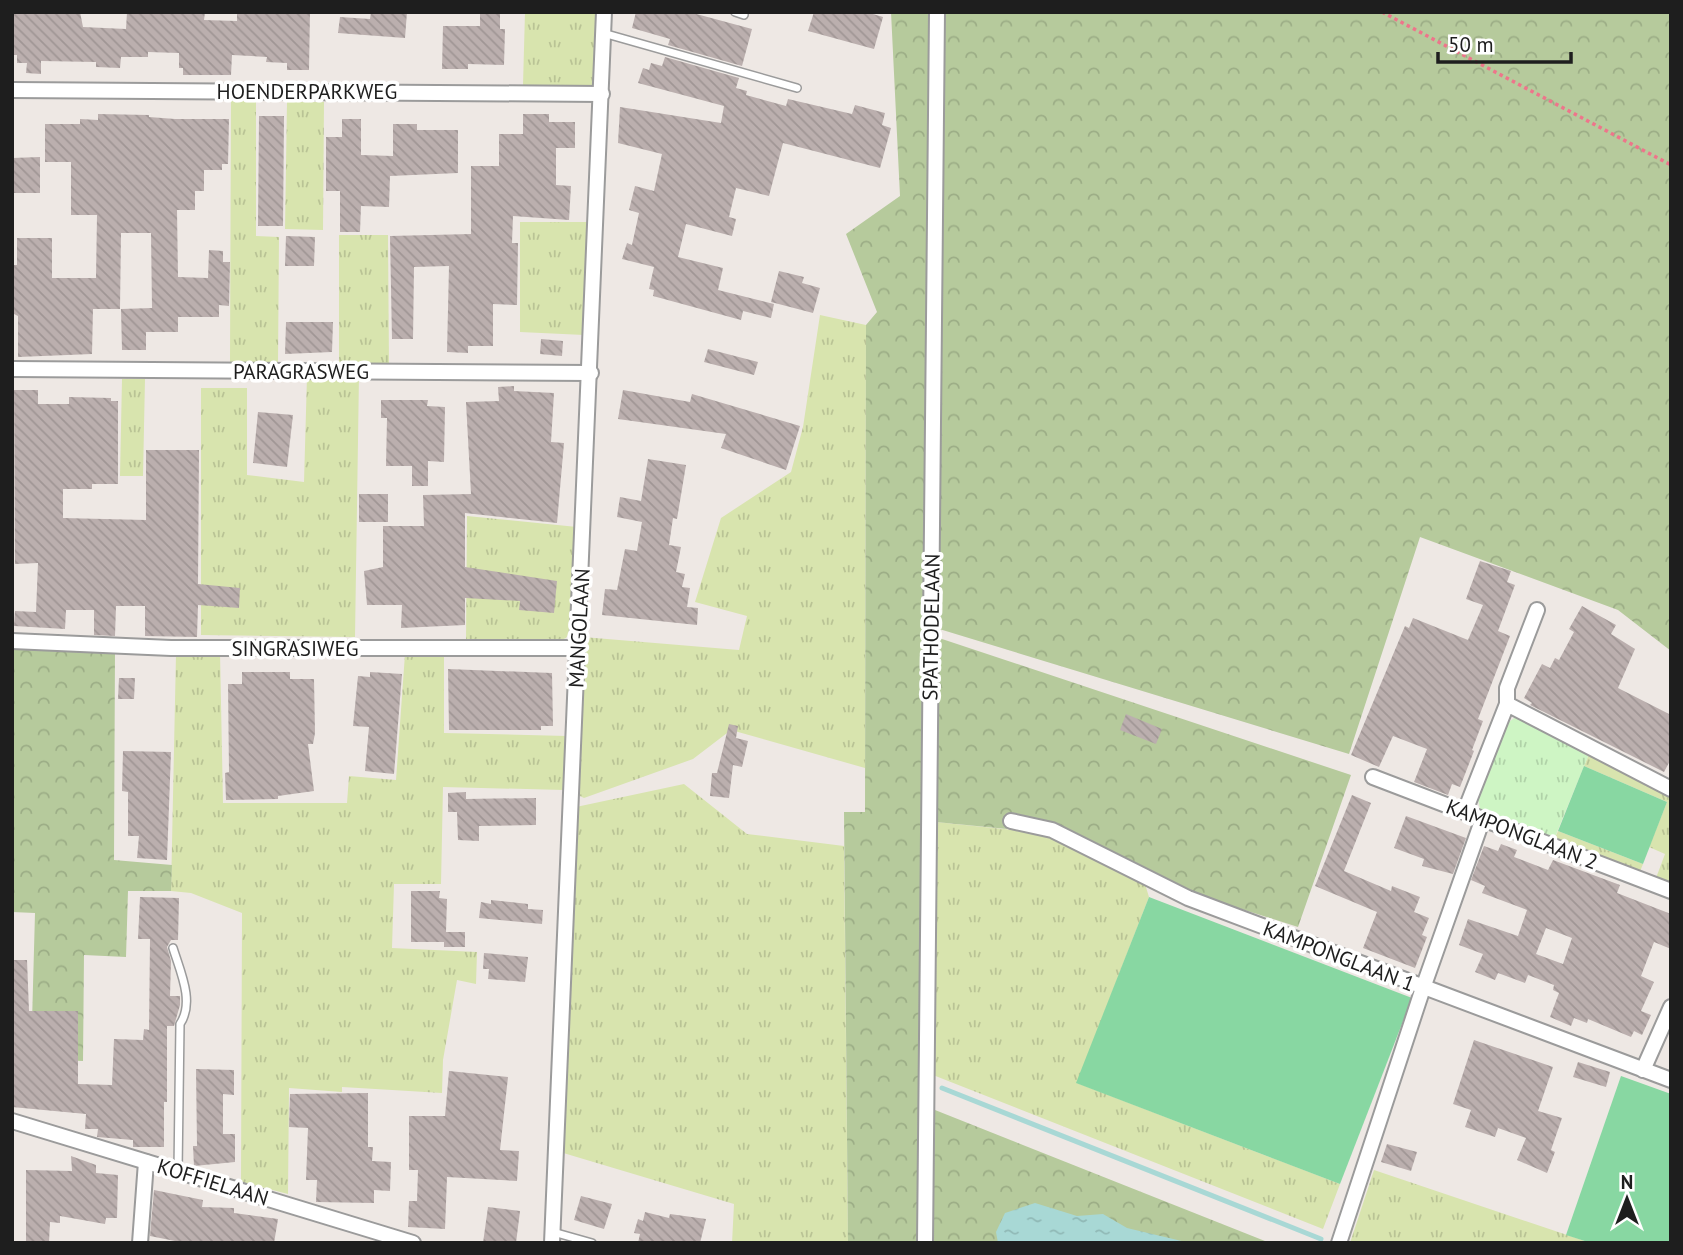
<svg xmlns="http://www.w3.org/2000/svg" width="1683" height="1255" font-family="'PT Sans',sans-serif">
	<defs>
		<pattern id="grass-tufts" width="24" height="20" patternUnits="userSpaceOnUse" patternTransform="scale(1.75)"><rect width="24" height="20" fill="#d8e4ae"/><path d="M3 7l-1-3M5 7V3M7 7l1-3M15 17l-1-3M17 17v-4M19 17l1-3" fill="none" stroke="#b9c395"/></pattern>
		<pattern id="forest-crowns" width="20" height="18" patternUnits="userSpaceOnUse" patternTransform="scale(1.75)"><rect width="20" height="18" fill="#b6ca9c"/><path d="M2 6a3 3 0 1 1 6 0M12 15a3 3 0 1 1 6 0" fill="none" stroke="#9cad86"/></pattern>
		<pattern id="park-tufts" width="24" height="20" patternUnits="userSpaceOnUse" patternTransform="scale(1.75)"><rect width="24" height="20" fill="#cef5c4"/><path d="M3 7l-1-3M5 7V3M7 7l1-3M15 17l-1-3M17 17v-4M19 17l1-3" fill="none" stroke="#b0d2a8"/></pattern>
		<pattern id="water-ripples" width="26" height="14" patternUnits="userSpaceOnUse" patternTransform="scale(1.75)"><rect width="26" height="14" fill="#a8d8d5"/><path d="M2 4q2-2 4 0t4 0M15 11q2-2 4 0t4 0" fill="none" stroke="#90b9b6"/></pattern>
		<pattern id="building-back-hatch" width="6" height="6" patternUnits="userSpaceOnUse" patternTransform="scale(1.75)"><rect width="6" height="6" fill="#bbafae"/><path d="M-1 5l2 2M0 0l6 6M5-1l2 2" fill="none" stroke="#a09695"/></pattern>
	</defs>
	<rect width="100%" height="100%" fill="#eee8e4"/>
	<g fill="url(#grass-tufts)">
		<path d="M525,12H599L595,85H523Z"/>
		<path d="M231,97L256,98V236L279,237L278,365L230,364Z"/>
		<path d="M287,102H324L323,230L285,229Z"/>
		<path d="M520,222H590L584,335L520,332Z"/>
		<path d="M339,235H388L389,365H339Z"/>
		<path d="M820,315L866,325L865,768L731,730L693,759L584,798L578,795L583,637L739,650L747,616L695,602L721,518L791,472L803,427Z"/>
		<path d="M359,375L355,637L201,635V388H247V475L304,482L307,376Z"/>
		<path d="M122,379H145L143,476H120Z"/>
		<path d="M467,516L577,527L572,629L566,638L556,642H466Z"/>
		<path d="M220,652L223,803H347L349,776L396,780L405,654H444V733L567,736L564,790L443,787L441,884H394L392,948L477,952L476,984L457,980L443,1060L442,1093L342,1087V1092L289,1088L288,1194L241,1182L242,913L191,893L171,891L176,654Z"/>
		<path d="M1589,754L1671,796V884L1656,878L1665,854L1649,847L1667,802L1584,766Z"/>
		<path d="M684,784L747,834L844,846L848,1243H732L734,1204L560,1152L576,807Z"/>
		<path d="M936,822L1024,831L1053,839L1145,884L1149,897L1077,1083L1340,1184L1323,1229L933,1075Z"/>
		<path d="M1558,831L1643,864L1639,874L1553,842Z"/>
		<path d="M1374,1170L1591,1243H1350Z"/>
	</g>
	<g fill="url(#forest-crowns)">
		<path d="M891,12H932L918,1243H848L844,812H865L866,325L877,312L846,234L900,196Z"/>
		<path d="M943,12H1671V651L1618,610L1420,537L1349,754L936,628Z"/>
		<path d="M936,637L1351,775L1298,927L1191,893L1009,816L1007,829L936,822Z"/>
		<path d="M12,645L115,651L114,860L172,865L171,891H128L126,957L84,955L83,1061L31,1059L35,913L12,912Z"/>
		<path d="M930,1108L1270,1243H930Z"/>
	</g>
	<path fill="url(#park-tufts)" d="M1517,716L1589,754L1553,842L1481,813L1477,795L1506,724Z"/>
	<g fill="#88d7a2">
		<path d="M1584,766L1667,802L1643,864L1558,831Z"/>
		<path d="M1149,897L1412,998L1340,1184L1076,1083Z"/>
		<path d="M1621,1076L1671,1094V1243H1591L1566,1235Z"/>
	</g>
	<path fill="url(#water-ripples)" d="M1035,1203L1077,1216L1103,1214L1127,1228L1190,1243H998L996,1232L1005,1213Z"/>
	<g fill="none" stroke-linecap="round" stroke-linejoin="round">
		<path stroke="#a8d8d5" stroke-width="5" d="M942,1088L1321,1239"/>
	</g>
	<g fill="url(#building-back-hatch)" fill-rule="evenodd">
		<path d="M12,12H80L83,27L126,29L127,12H205L204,20L237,21V12H310L309,70H287V63L266,62L267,57L232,55L231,75H183V68H179V53L148,52V57H121L120,68L96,67V62L41,61V74L26,73L27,63H17V55H12Z"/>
		<path d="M371,12H407L405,38L338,33L340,17L370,19Z"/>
		<path d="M636,12H689L752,29L742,66L668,45L670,39L632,28Z"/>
		<path d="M814,12H866L883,17L874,49L808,31Z"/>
		<path d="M480,13L500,14V29H505L504,65L468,64V69H442L443,26H480Z"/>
		<path d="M665,57L739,78L736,88L747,91L746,95L786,106L788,99L852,114L855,105L885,113L882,125L891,128L880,168L783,143L769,196L736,188L729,217L736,219L732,236L686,224L678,257L723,268L718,290L774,304L771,318L743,311L741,320L653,296L654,290L649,289L654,267L622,259L627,243L632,245L639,213L629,210L635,186L654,191L662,154L618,143L620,107L721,123L724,106L638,83L643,68L649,70L651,63L662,66Z"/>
		<path d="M98,114L149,115V117L175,119H229L228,164H222V170H204V191H195V210H177L178,277L208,278L209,250L223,251V262H230L229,306L219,305V317H178V332H146V350H122L121,309L152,308L151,233H121L120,309H93L92,354L18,357V316L12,313V265H17V238H52V278H96L97,215H71V162H45V124H80V119L98,120Z"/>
		<path d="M523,114H549V122H575V148H556V185L571,186L569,220L513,216L512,243H518L517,305L493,304V346H468V353L447,352L449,266L414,267L413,339H392L390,236L471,234V166H499V134H523Z"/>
		<path d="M259,116H284L283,226H258Z"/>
		<path d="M342,119H361V155L393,156V124H417V130H458V173L390,176L389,207L361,206L360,232H340V191H326V137H342Z"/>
		<path d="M40,157V193H12V158Z"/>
		<path d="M286,236L315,237L314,266H285Z"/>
		<path d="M779,271L804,277L802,283L820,288L813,313L771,302Z"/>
		<path d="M286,322H333L332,352L285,354Z"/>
		<path d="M541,339L563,341L562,356L540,354Z"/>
		<path d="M708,349L758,362L754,375L704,362Z"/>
		<path d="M514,386V391L554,393L551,442L564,443L557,523L465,513V567L557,581L554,613L519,610L520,601L465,598V625L401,628L402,605H367L364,571L383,567V526H424L423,495L471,494L466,402L499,401L498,387Z"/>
		<path d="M14,390H38V404H69V397L111,398V401H118V484H92V489H63V518L146,520V450H199L198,584L240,588L239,608L198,605L197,637L145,636V606H116L115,636L94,635V610H66L65,629L14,626L15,611L36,612L38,563L15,564Z"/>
		<path d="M623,390L690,402L692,394L800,426L786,470L721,448L726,434L618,419Z"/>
		<path d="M381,400H428L427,406L445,407L444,462L428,461V486H412V466H386L387,418H381Z"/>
		<path d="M258,412L293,415L287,467L253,463Z"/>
		<path d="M648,459L686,465L677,519L673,518L669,545L681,547L676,572L685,574L682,587L690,588L687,607L698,608L697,625L602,615L605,589L617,590L625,549L637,551L642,522L617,517L620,497L641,501Z"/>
		<rect x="359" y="494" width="29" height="28"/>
		<path d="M1480,561L1511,571L1507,582L1515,585L1498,631L1510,636L1478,719L1483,721L1472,750L1474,751L1460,787L1452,784L1448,795L1414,782L1427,749L1393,736L1379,767L1351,755L1405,626L1409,628L1413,618L1468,640L1483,605L1466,599Z"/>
		<path d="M1582,606L1616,625L1611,634L1635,649L1618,688L1671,715V759L1664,772L1530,705L1532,703L1524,698L1542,664L1550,668L1555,658L1559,660L1574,632L1569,629Z"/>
		<path d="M448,669L552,673L553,726H541V730H449Z"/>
		<path d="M242,672H290V679H314L315,733L313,744H308L314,791L278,796V799L226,800L225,773L229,772L228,684H242Z"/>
		<path d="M370,672L402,674L394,774L365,771L369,727L353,726L358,676L370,677Z"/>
		<path d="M119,678H135L134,699H118Z"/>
		<path d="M1126,714L1162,729L1156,744L1120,730Z"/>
		<path d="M729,724L738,726L736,738L748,741L742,767L733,765L729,798L710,796L712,773H717Z"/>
		<path d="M123,751L171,752L167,860L137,858L139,836H128V792L122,791Z"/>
		<path d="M466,792V799L536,798V825L479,826V841L458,840L457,812H448V793Z"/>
		<path d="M1352,795L1371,803L1344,871L1391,891L1392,886L1420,897L1414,912L1429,918L1422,935L1427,937L1415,968L1363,948L1377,912L1315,886Z"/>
		<path d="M1406,816L1466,838L1453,874L1422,866L1424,859L1394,848Z"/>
		<path d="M1501,844L1517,850L1514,857L1548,870L1553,860L1620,885L1617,893L1671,914V949L1654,942L1641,976L1654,982L1641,1011L1651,1015L1642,1035L1634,1031L1631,1037L1588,1019L1587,1023L1574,1018L1571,1026L1550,1017L1559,993L1553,990L1554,985L1528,975L1525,983L1498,973L1495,980L1475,972L1483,954L1459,945L1468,919L1518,936L1527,910L1482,893L1485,886L1471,880L1484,846L1498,851ZM1546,928L1572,938L1563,964L1536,954Z"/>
		<path d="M411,891H440L439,898L447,899L446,932H465V947H444V942H411Z"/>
		<path d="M140,897L179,898L178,940H171L167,947L171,961L170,996H180V1005L174,1026H167V1102H164V1147H133V1140L97,1137L98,1129H85L86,1114L12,1107V960H27L29,1011H78V1084L112,1085L114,1039L143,1040L144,1029L149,1030L150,939H138Z"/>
		<path d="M491,900L528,904V909L543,910L542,924L479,918L481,902L491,904Z"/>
		<path d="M484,953L528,957L525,982L488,979L489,969H483Z"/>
		<path d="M1474,1040L1553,1067L1538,1111L1562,1118L1551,1150L1555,1152L1547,1173L1517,1160L1526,1138L1498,1128L1495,1137L1465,1127L1471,1110L1453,1104Z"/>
		<path d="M1578,1062L1610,1072L1606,1087L1573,1077Z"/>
		<path d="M196,1069L234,1070V1095L223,1094V1134H235V1162L194,1166L193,1146H197Z"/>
		<path d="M449,1071L508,1077L500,1150L519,1151L517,1181L447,1177L445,1229L408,1227L409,1201H417L418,1170H409V1116H445Z"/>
		<path d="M368,1093V1147H373L372,1161L391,1162L390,1191L374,1190V1203L316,1202L317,1180H306L308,1128L289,1127L290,1094Z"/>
		<path d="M1387,1144L1417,1152L1411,1171L1381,1162Z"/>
		<path d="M71,1156L96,1165V1173L118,1175L117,1218H106L105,1224L60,1216V1223L50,1222L49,1243H26V1170L72,1171Z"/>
		<path d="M154,1190L203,1200L202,1207L234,1208V1213L278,1219L274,1243H185L150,1236Z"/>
		<path d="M581,1196L612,1204L604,1229L574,1220Z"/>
		<path d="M488,1207L520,1211L516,1243H483Z"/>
		<path d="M645,1212L669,1218L670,1214L706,1219L700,1243H638L640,1234L634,1233L638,1219L643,1221Z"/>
	</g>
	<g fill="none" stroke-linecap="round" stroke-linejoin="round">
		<defs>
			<g id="lane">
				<path d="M735,12L744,15"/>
				<path d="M603,33L797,88"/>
				<path d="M173,948C180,971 195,1002 180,1024L178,1171"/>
				<path d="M553,1232L592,1243"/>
			</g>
			<g id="street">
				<path d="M12,90L602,94"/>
				<path d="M12,369L591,373"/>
				<path d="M12,641L171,648H578"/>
				<path d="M1507,704V688L1537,610"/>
				<path d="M1373,777L1671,891"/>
				<path d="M1465,811L1507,704L1671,789"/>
				<path d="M1011,821L1052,830L1188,898L1671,1080"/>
				<path d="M1643,1070L1671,1007"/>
				<path d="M12,1121L413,1243"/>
				<path d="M140,1243L146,1162"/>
				<path d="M552,1243L604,12"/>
				<path d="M925,1243L937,12"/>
				<path d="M1339,1243L1423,988L1482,821"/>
			</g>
		</defs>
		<use href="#lane" stroke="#9b9b9b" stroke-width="10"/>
		<use href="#street" stroke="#9b9b9b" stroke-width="18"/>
		<path stroke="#ee758b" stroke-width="3.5" stroke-dasharray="3.5 3.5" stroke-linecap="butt" d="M1382,12L1671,165"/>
		<use href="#lane" stroke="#fff" stroke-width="7"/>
		<use href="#street" stroke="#fff" stroke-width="14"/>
	</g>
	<g text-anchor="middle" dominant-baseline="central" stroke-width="7" stroke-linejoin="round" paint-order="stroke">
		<g font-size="21" fill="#1e1e1e" stroke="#fff">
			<text x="307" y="91">HOENDERPARKWEG</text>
			<text x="301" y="371">PARAGRASWEG</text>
			<text transform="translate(931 627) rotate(-89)">SPATHODELAAN</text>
			<text transform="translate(579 628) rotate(-87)">MANGOLAAN</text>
			<text x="295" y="648">SINGRASIWEG</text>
			<text transform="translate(1522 834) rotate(21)">KAMPONGLAAN 2</text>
			<text transform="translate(1339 956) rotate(21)">KAMPONGLAAN 1</text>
			<text transform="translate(213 1182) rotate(17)">KOFFIELAAN</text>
		</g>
	</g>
	<rect width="1683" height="1255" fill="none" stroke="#1e1e1e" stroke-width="28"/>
	<g transform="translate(1627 1199)" stroke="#ffffff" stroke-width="5" paint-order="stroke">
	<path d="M0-5L12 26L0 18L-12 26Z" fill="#1e1e1e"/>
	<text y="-10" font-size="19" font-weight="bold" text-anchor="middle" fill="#1e1e1e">N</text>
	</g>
	<path d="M1438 52v10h133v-10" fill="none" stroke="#1e1e1e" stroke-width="3.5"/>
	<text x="1448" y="52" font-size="21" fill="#1e1e1e" stroke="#ffffff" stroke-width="5" paint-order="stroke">50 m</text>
</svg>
